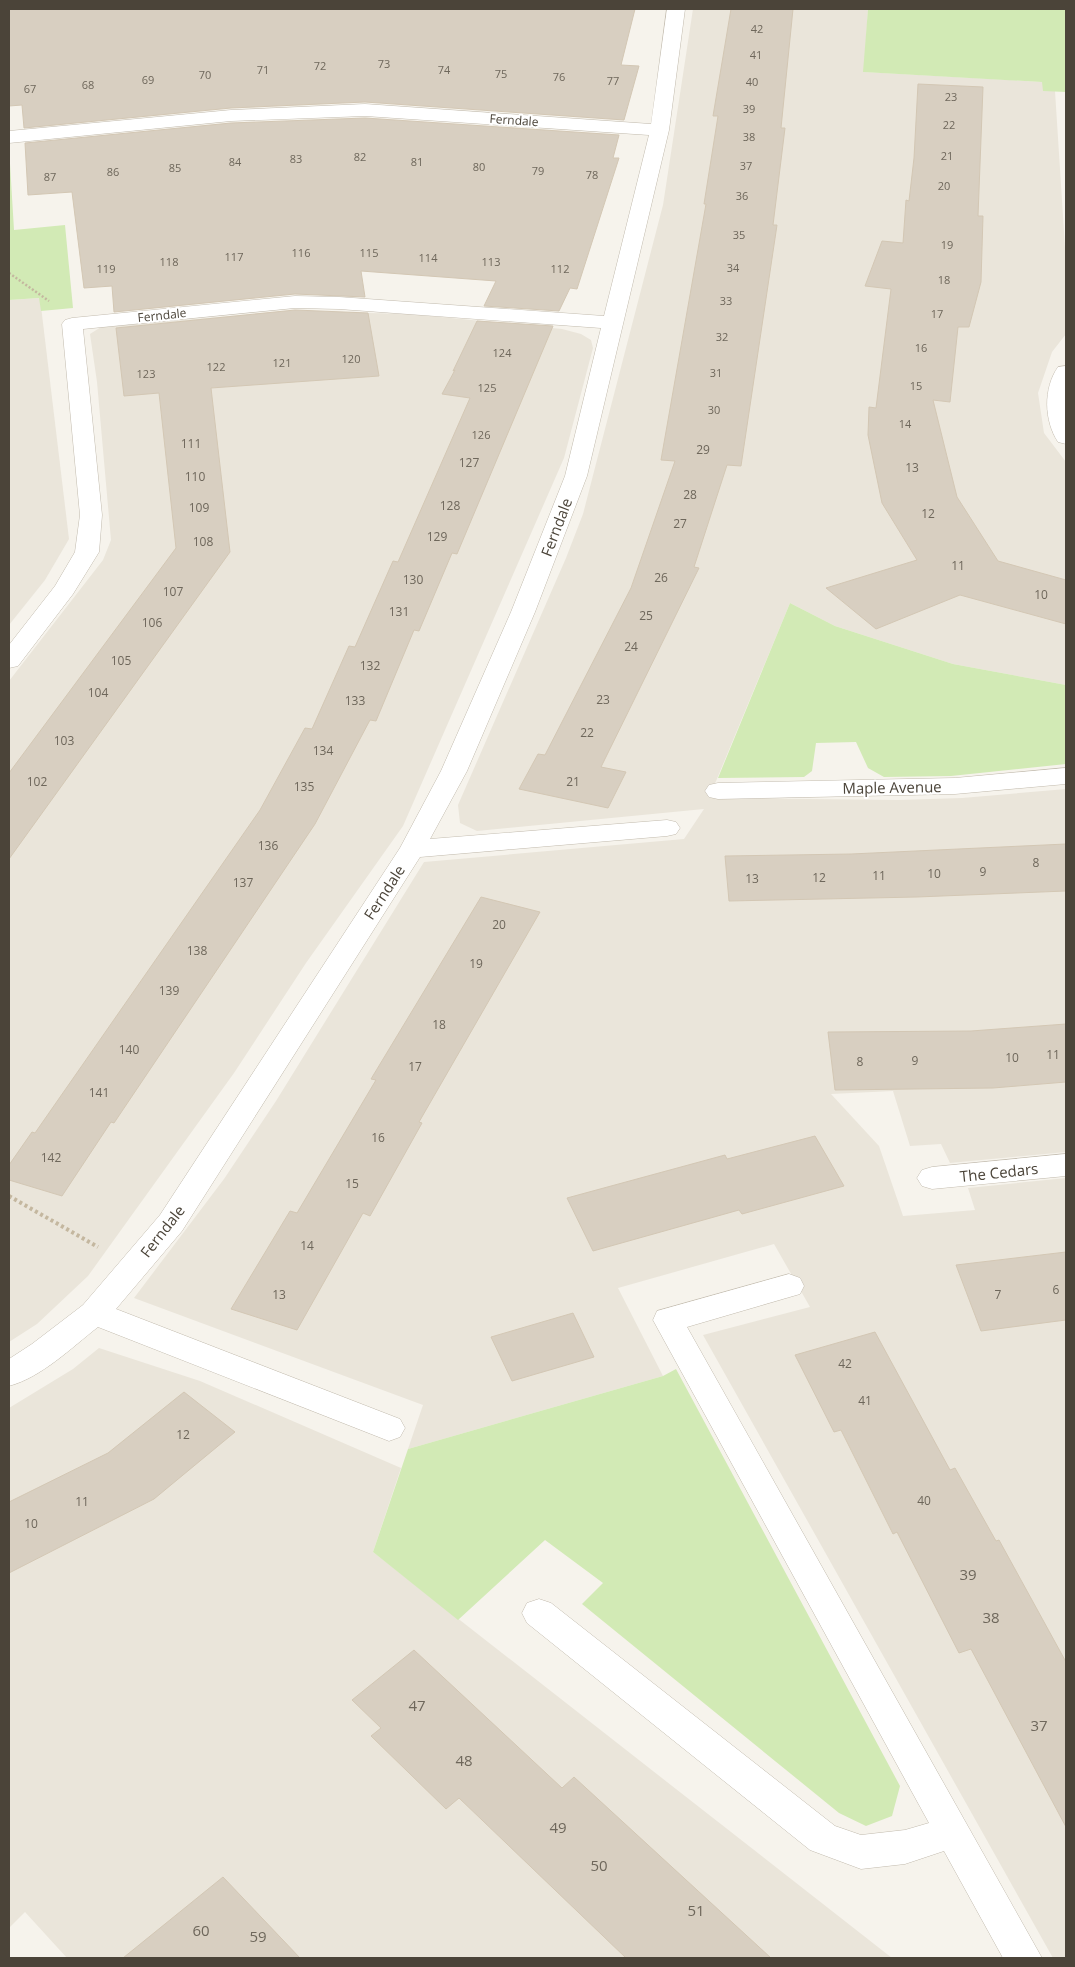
<svg xmlns="http://www.w3.org/2000/svg" width="1075" height="1967" font-family="'Open Sans',sans-serif">
	<rect width="100%" height="100%" fill="#f6f3ec"/>
	<g fill="#eae5da">
		<path d="M693,9H868L864,72L1043,82V91H1055L1066,263V334L1052,352L1038,393L1044,433L1066,462V685L953,664L835,626L790,603L709,798L898,800L962,798L1066,789V1152L950,1163L941,1144L910,1146L893,1091L831,1094L879,1146L903,1216L975,1210L968,1188L1066,1178V1958H1053L703,1335L810,1307L774,1244L618,1288L663,1376L408,1449L423,1405L134,1298L224,1179L276,1101L424,862L684,839L704,809L477,831L460,823L458,805L566,558L583,514L663,205Z"/>
		<path d="M40,298L69,539L45,580L9,625V300Z"/>
		<path d="M287,311L410,314L562,329L581,334L591,340L593,348L564,458L403,826L306,963L234,1073L88,1276L37,1324L9,1342V681L103,560L111,540L97,382L90,334L101,327Z"/>
		<path d="M99,1348L200,1381L401,1468L373,1552L892,1958H67L25,1912L9,1928V1408L73,1369Z"/>
	</g>
	<g fill="#d2eab5">
		<path d="M868,9H1066V92L1043,91L1042,82L863,72Z"/>
		<path d="M9,147L14,230L65,225L73,308L41,311L39,298L9,300Z"/>
		<path d="M790,603L835,626L953,664L1066,685V764L951,776L884,777L868,768L856,742L816,743L812,771L804,777L718,778Z"/>
		<path d="M676,1369L900,1786L892,1816L866,1826L839,1813L582,1604L603,1583L545,1540L458,1620L373,1552L408,1449L663,1376Z"/>
	</g>
	<g fill="#d8cfc1" stroke="#d3c7b4">
		<path d="M9,9H635L621,65L639,66L624,120L365,102L231,108L24,128L22,105L9,106Z"/>
		<path d="M731,9H793L781,128H785L773,225H777L741,466L727,465L694,567L699,568L601,767L626,772L608,808L519,789L538,754L545,755L631,588L675,461L661,460L706,204H704L718,116H713Z"/>
		<path d="M918,84L983,87L978,216H983L981,282L969,327H958L950,402L933,400L957,497L998,561L1066,580V624L960,595L876,629L826,588L917,560L882,503L868,435L869,407L876,408L891,289L865,286L882,241L903,243L906,200L909,201L914,158Z"/>
		<path d="M365,118L619,135L613,158H619L577,289L570,288L559,311L484,306L496,281L361,271L365,297L295,294L114,312L112,286L84,288L72,192L28,195L25,143L231,123Z"/>
		<path d="M295,310L368,313L379,376L211,388L230,552L9,859V773L176,548L159,393L124,396L116,328Z"/>
		<path d="M477,321L553,326L457,554L452,553L419,631L414,630L376,721L370,720L315,824L114,1123L111,1122L62,1196L9,1180V1165L32,1132L35,1133L260,810L305,728L312,729L349,646L355,647L393,561L398,562L470,398L442,394L455,370L453,371Z"/>
		<path d="M1066,844V891L917,897L729,901L725,856L851,854Z"/>
		<path d="M481,897L540,912L419,1122L422,1123L370,1216L363,1213L297,1330L231,1309L290,1211L297,1213L376,1080L371,1079Z"/>
		<path d="M1066,1024V1082L993,1088L835,1090L828,1032L971,1031Z"/>
		<path d="M815,1136L844,1186L742,1214L739,1210L593,1251L567,1198L725,1155L727,1159Z"/>
		<path d="M1066,1252V1320L981,1331L956,1265Z"/>
		<path d="M573,1313L594,1357L512,1381L491,1337Z"/>
		<path d="M875,1332L950,1470L955,1468L996,1541L999,1540L1066,1662V1827L971,1649L959,1653L897,1532L893,1534L841,1430L834,1432L795,1355Z"/>
		<path d="M184,1392L235,1432L154,1499L9,1573V1502L108,1453Z"/>
		<path d="M414,1650L562,1788L574,1777L771,1958H626L459,1798L446,1809L371,1736L381,1728L352,1700Z"/>
		<path d="M223,1877L300,1958H123Z"/>
	</g>
	<g fill="none" stroke-linecap="round" stroke-linejoin="round">
		<defs>
			<g id="minor">
				<path d="M667,9H685L669,130L587,476L535,612L467,771L430,839L667,820L676,822L680,828L676,834L667,836L420,857L182,1231L116,1309L400,1419L405,1428L400,1437L389,1441L98,1327C71,1348 42,1377 9,1386V1359L32,1344L83,1305L160,1215L400,848L441,771L511,612L565,476L601,328L339,309L295,308L83,329L102,515L99,552L73,594L18,666L9,668V645L55,586L75,552L80,515L62,324L65,320L72,318L295,296L339,297L604,316L649,135L365,116L231,121L9,143V131L231,110L365,104L651,124Z"/>
				<path d="M1066,366V444L1058,442C1044,421 1043,388 1058,367Z"/>
				<path d="M1066,768V784L955,794L718,799L709,797L705,791L709,785L718,783L955,778Z"/>
				<path d="M1066,1154V1176L932,1189L922,1186L917,1178L922,1170L932,1167Z"/>
				<path d="M789,1274L800,1278L804,1286L800,1294L687,1327L1042,1958H1003L944,1851L905,1864L861,1869L810,1850L527,1623L522,1613L527,1603L539,1599L551,1603L835,1826L861,1835L905,1830L929,1823L653,1320L657,1311Z"/>
			</g>
		</defs>
		<use href="#minor" stroke="#c2bbae" stroke-width="1"/>
		<path stroke="#c4b79f" stroke-width="2.5" stroke-dasharray="2 2" stroke-linecap="butt" d="M9,273L49,301"/>
		<path stroke="#c4b79f" stroke-width="4" stroke-dasharray="3 3" stroke-linecap="butt" d="M9,1196L98,1247"/>
		<use href="#minor" fill="#fff" fill-rule="evenodd"/>
	</g>
	<g text-anchor="middle" dominant-baseline="central" stroke-width="4" stroke-linejoin="round" paint-order="stroke">
		<g font-size="11" fill="#6e675b">
			<text x="757" y="28">42</text>
			<text x="756" y="54">41</text>
			<text x="384" y="63">73</text>
			<text x="320" y="65">72</text>
			<text x="263" y="69">71</text>
			<text x="444" y="69">74</text>
			<text x="501" y="73">75</text>
			<text x="205" y="74">70</text>
			<text x="559" y="76">76</text>
			<text x="148" y="79">69</text>
			<text x="613" y="80">77</text>
			<text x="752" y="81">40</text>
			<text x="88" y="84">68</text>
			<text x="30" y="88">67</text>
			<text x="951" y="96">23</text>
			<text x="749" y="108">39</text>
			<text x="949" y="124">22</text>
			<text x="749" y="136">38</text>
			<text x="947" y="155">21</text>
			<text x="360" y="156">82</text>
			<text x="296" y="158">83</text>
			<text x="235" y="161">84</text>
			<text x="417" y="161">81</text>
			<text x="746" y="165">37</text>
			<text x="479" y="166">80</text>
			<text x="175" y="167">85</text>
			<text x="538" y="170">79</text>
			<text x="113" y="171">86</text>
			<text x="592" y="174">78</text>
			<text x="50" y="176">87</text>
			<text x="944" y="185">20</text>
			<text x="742" y="195">36</text>
			<text x="739" y="234">35</text>
			<text x="947" y="244">19</text>
			<text x="301" y="252">116</text>
			<text x="369" y="252">115</text>
			<text x="234" y="256">117</text>
			<text x="428" y="257">114</text>
			<text x="169" y="261">118</text>
			<text x="491" y="261">113</text>
			<text x="733" y="267">34</text>
			<text x="106" y="268">119</text>
			<text x="560" y="268">112</text>
			<text x="944" y="279">18</text>
			<text x="726" y="300">33</text>
			<text x="937" y="313">17</text>
			<text x="722" y="336">32</text>
			<text x="921" y="347">16</text>
			<text x="502" y="352">124</text>
			<text x="351" y="358">120</text>
			<text x="282" y="362">121</text>
			<text x="216" y="366">122</text>
			<text x="716" y="372">31</text>
			<text x="146" y="373">123</text>
			<text x="916" y="385">15</text>
			<text x="487" y="387">125</text>
			<text x="714" y="409">30</text>
			<text x="905" y="423">14</text>
			<text x="481" y="434">126</text>
		</g>
		<g font-size="12" fill="#4b4439" stroke="#fff">
			<text transform="translate(514 120) rotate(4)">Ferndale</text>
			<text transform="translate(162 315) rotate(-6)">Ferndale</text>
		</g>
		<g font-size="12" fill="#6e675b">
			<text x="191" y="443">111</text>
			<text x="703" y="449">29</text>
			<text x="469" y="462">127</text>
			<text x="912" y="467">13</text>
			<text x="195" y="476">110</text>
			<text x="690" y="494">28</text>
			<text x="450" y="505">128</text>
			<text x="199" y="507">109</text>
			<text x="928" y="513">12</text>
			<text x="680" y="523">27</text>
			<text x="437" y="536">129</text>
			<text x="203" y="541">108</text>
			<text x="958" y="565">11</text>
			<text x="661" y="577">26</text>
			<text x="413" y="579">130</text>
			<text x="173" y="591">107</text>
			<text x="1041" y="594">10</text>
			<text x="399" y="611">131</text>
			<text x="646" y="615">25</text>
			<text x="152" y="622">106</text>
			<text x="631" y="646">24</text>
			<text x="121" y="660">105</text>
			<text x="370" y="665">132</text>
			<text x="98" y="692">104</text>
			<text x="603" y="699">23</text>
			<text x="355" y="700">133</text>
			<text x="587" y="732">22</text>
			<text x="64" y="740">103</text>
			<text x="323" y="750">134</text>
			<text x="37" y="781">102</text>
			<text x="573" y="781">21</text>
			<text x="304" y="786">135</text>
			<text x="268" y="845">136</text>
			<text x="1036" y="862">8</text>
			<text x="983" y="871">9</text>
			<text x="934" y="873">10</text>
			<text x="879" y="875">11</text>
			<text x="819" y="877">12</text>
			<text x="752" y="878">13</text>
			<text x="243" y="882">137</text>
			<text x="499" y="924">20</text>
			<text x="197" y="950">138</text>
			<text x="476" y="963">19</text>
			<text x="169" y="990">139</text>
			<text x="439" y="1024">18</text>
			<text x="129" y="1049">140</text>
			<text x="1053" y="1054">11</text>
			<text x="1012" y="1057">10</text>
			<text x="915" y="1060">9</text>
			<text x="860" y="1061">8</text>
			<text x="415" y="1066">17</text>
			<text x="99" y="1092">141</text>
			<text x="378" y="1137">16</text>
			<text x="51" y="1157">142</text>
			<text x="352" y="1183">15</text>
			<text x="307" y="1245">14</text>
			<text x="1056" y="1289">6</text>
			<text x="279" y="1294">13</text>
			<text x="998" y="1294">7</text>
			<text x="845" y="1363">42</text>
			<text x="865" y="1400">41</text>
			<text x="183" y="1434">12</text>
			<text x="924" y="1500">40</text>
			<text x="82" y="1501">11</text>
			<text x="31" y="1523">10</text>
		</g>
		<g font-size="15" fill="#4b4439" stroke="#fff">
			<text transform="translate(556 527) rotate(-69)">Ferndale</text>
			<text transform="translate(892 787) rotate(-1)">Maple Avenue</text>
			<text transform="translate(384 892) rotate(-57)">Ferndale</text>
			<text transform="translate(999 1172) rotate(-6)">The Cedars</text>
			<text transform="translate(162 1231) rotate(-52)">Ferndale</text>
		</g>
		<g font-size="15" fill="#6e675b">
			<text x="968" y="1574">39</text>
			<text x="991" y="1617">38</text>
			<text x="417" y="1705">47</text>
			<text x="1039" y="1725">37</text>
			<text x="464" y="1760">48</text>
			<text x="558" y="1827">49</text>
			<text x="599" y="1865">50</text>
			<text x="696" y="1910">51</text>
			<text x="201" y="1930">60</text>
			<text x="258" y="1936">59</text>
		</g>
	</g>
	<rect width="1075" height="1967" fill="none" stroke="#4b4439" stroke-width="20"/>
</svg>
